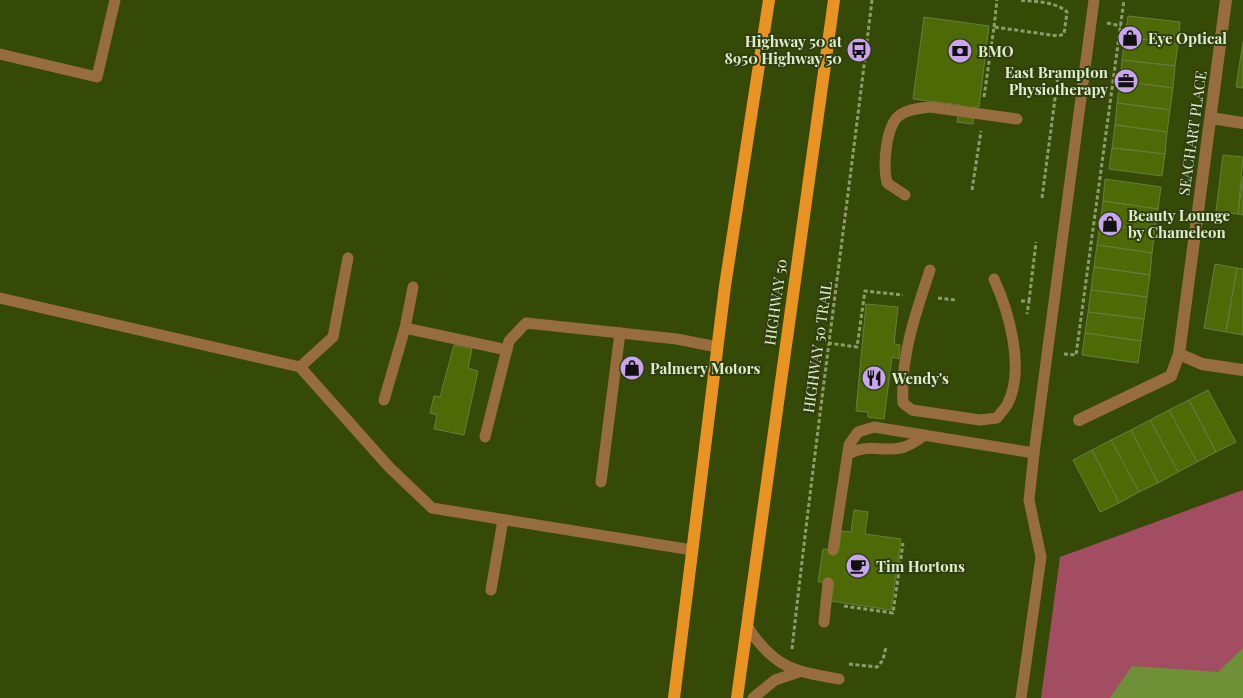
<svg xmlns="http://www.w3.org/2000/svg" width="1243" height="698" font-family="'Playfair Display',serif">
	<rect width="100%" height="100%" fill="#364a08"/>
	<path fill="#a34d62" d="M1243,490V698H1041L1060,557Z"/>
	<path fill="#709038" d="M1243,648V698H1110L1132,666L1218,672Z"/>
	<g fill="#4d6a06" stroke="#667e41">
		<path d="M1128,16L1180,22L1178,44L1125,37Z"/>
		<path d="M924,17L989,26L979,107H975L973,124L957,122L960,105L913,99Z"/>
		<path d="M1125,37L1178,44L1175,66L1122,60Z"/>
		<path d="M1243,42V88L1236,87Z"/>
		<path d="M1122,60L1175,66L1173,88L1120,81Z"/>
		<path d="M1120,81L1173,88L1170,110L1117,103Z"/>
		<path d="M1117,103L1170,110L1167,132L1115,125Z"/>
		<path d="M1115,125L1167,132L1165,154L1112,148Z"/>
		<path d="M1112,148L1165,154L1162,176L1109,169Z"/>
		<path d="M1223,155L1243,157L1238,214L1216,211Z"/>
		<path d="M1243,176V215L1238,214Z"/>
		<path d="M1105,179L1161,187L1158,209L1103,201Z"/>
		<path d="M1103,201L1158,209L1155,231L1100,224Z"/>
		<path d="M1100,224L1155,231L1152,253L1097,245Z"/>
		<path d="M1097,245L1152,253L1150,275L1094,267Z"/>
		<path d="M1215,264L1237,268L1226,332L1204,328Z"/>
		<path d="M1094,267L1150,275L1147,297L1091,290Z"/>
		<path d="M1237,268L1243,269V335L1226,332Z"/>
		<path d="M1091,290L1147,297L1144,319L1088,312Z"/>
		<path d="M866,304L898,307L894,344L900,345L899,359L892,357L884,419L868,417V412L856,411Z"/>
		<path d="M1088,312L1144,319L1141,341L1085,333Z"/>
		<path d="M1085,333L1141,341L1138,363L1082,355Z"/>
		<path d="M454,345L472,349L468,368L478,371L464,435L434,429L437,415L430,413L434,396L440,397Z"/>
		<path d="M1208,390L1236,442L1216,452L1189,400Z"/>
		<path d="M1189,400L1216,452L1197,462L1169,410Z"/>
		<path d="M1169,410L1197,462L1178,472L1150,420Z"/>
		<path d="M1150,420L1178,472L1158,483L1131,430Z"/>
		<path d="M1131,430L1158,483L1139,492L1111,440Z"/>
		<path d="M1111,440L1139,492L1119,503L1092,450Z"/>
		<path d="M1092,450L1119,503L1100,512L1073,460Z"/>
		<path d="M854,510L868,512L865,534L901,539L891,610L831,601L834,583L818,582L823,549L839,550L841,531L851,532Z"/>
	</g>
	<g fill="none" stroke-linecap="round" stroke-linejoin="round">
		<g stroke="#8c9d6c" stroke-width="3" stroke-dasharray="4 2.5" stroke-linecap="butt">
			<path d="M1107,23L1121,26"/>
			<path d="M994,27L997,0"/>
			<path d="M984,97L994,27L1058,36L1064,34L1067,12C1055,1 1036,2 1020,0"/>
			<path d="M972,190L981,131"/>
			<path d="M1042,198L1059,68"/>
			<path d="M938,298L956,300"/>
			<path d="M1021,301H1029L1027,314"/>
			<path d="M1029,301L1036,242"/>
			<path d="M828,343L857,347L865,291L903,295"/>
			<path d="M1064,354L1076,355L1124,0"/>
			<path d="M844,606L893,613L903,543"/>
			<path d="M792,649C816,433 846,217 872,0"/>
			<path d="M849,664L877,667L883,660L886,647"/>
		</g>
		<g stroke="#976d40" stroke-width="11">
			<path d="M0,54L97,77L115,0"/>
			<path d="M905,195L887,183C883,167 885,126 900,115C908,109 921,108 930,107L1017,119"/>
			<path d="M930,270C916,312 900,357 903,403L912,410L980,420L997,418C1000,413 1006,408 1008,403C1025,368 1009,312 994,279"/>
			<path d="M413,287L405,328L507,350"/>
			<path d="M0,298L300,367L389,467L432,508L692,550"/>
			<path d="M300,367L333,337L348,258"/>
			<path d="M384,400L405,328"/>
			<path d="M485,437L509,341L526,323L677,339L717,347"/>
			<path d="M848,454C870,443 881,452 901,448C910,446 918,440 925,435"/>
			<path d="M601,482L620,333"/>
			<path d="M833,550L849,445L858,432L874,427L1034,453"/>
			<path d="M491,590L503,520"/>
			<path d="M824,622L828,583"/>
			<path d="M747,626C774,668 793,671 839,679"/>
			<path d="M753,698L775,680L799,672"/>
			<path d="M1021,698L1041,557L1029,500L1034,453L1094,0"/>
		</g>
		<g stroke="#976d40" stroke-width="12">
			<path d="M1226,0L1179,354L1202,364L1243,370"/>
			<path d="M1211,118L1243,123"/>
			<path d="M1079,420L1171,376L1179,354"/>
		</g>
		<g stroke="#e99322" stroke-width="12">
			<path d="M674,698L725,286L769,0"/>
			<path d="M737,698L834,0"/>
		</g>
	</g>
	<defs>
		<symbol id="shop-disc" viewBox="-11 -11 22 22"><circle r="9.5" fill="#c9a5ee" stroke="#2e3e0f"/><path d="M-5-2.5h2.3a2.7 3.5 0 0 1 5.4 0H5L5.5 6h-11ZM-1.5-2.5h3a1.5 2.3 0 0 0-3 0Z" fill="#111"/></symbol>
		<symbol id="bus-disc" viewBox="-11 -11 22 22"><circle r="9.5" fill="#c9a5ee" stroke="#2e3e0f"/><path d="M-5-6H5V4H4V6H2V4H-2V6H-4V4H-5ZM-3.5-4V0h7V-4ZM-3.5 1.2v1.5H-2V1.2ZM2 1.2v1.5H3.5V1.2Z" fill="#111"/></symbol>
		<symbol id="bank-disc" viewBox="-11 -11 22 22"><circle r="9.5" fill="#c9a5ee" stroke="#2e3e0f"/><path d="M-6-4H6V4H-6ZM0-2.3a2.3 2.3 0 1 0 0 4.6a2.3 2.3 0 1 0 0-4.6Z" fill="#111"/></symbol>
		<symbol id="office-disc" viewBox="-11 -11 22 22"><circle r="9.5" fill="#c9a5ee" stroke="#2e3e0f"/><path d="M-6-3h4V-5.5h4V-3h4V5H-6ZM-1-4.5V-3h2v-1.5ZM-6 0V1H6V0Z" fill="#111"/></symbol>
		<symbol id="restaurant-disc" viewBox="-11 -11 22 22"><circle r="9.5" fill="#c9a5ee" stroke="#2e3e0f"/><path d="M-5-6h1v4h1v-4h1v4h1v-4h1v5L-1.5 .5V6h-2V.5L-5-1ZM5-6V6H3V1.5H1.5Q1.5-4 5-6Z" fill="#111"/></symbol>
		<symbol id="cafe-disc" viewBox="-11 -11 22 22"><circle r="9.5" fill="#c9a5ee" stroke="#2e3e0f"/><path d="M-5.5-4.5H6V0H3Q3 3.5 0 3.5H-2.5Q-5.5 3.5-5.5 0ZM3-3.2v2h1.7v-2ZM-6 4.5H4V6H-6Z" fill="#111"/></symbol>
	</defs>
	<g fill-rule="evenodd">
		<use href="#shop-disc" x="1116" y="24" width="28" height="28"/>
		<use href="#bus-disc" x="845" y="36" width="28" height="28"/>
		<use href="#bank-disc" x="946" y="37" width="28" height="28"/>
		<use href="#office-disc" x="1112" y="67" width="28" height="28"/>
		<use href="#shop-disc" x="1096" y="210" width="28" height="28"/>
		<use href="#shop-disc" x="618" y="354" width="28" height="28"/>
		<use href="#restaurant-disc" x="860" y="364" width="28" height="28"/>
		<use href="#cafe-disc" x="844" y="552" width="28" height="28"/>
	</g>
	<g text-anchor="middle" dominant-baseline="central" stroke-width="4" stroke-linejoin="round" paint-order="stroke">
		<g font-size="15" font-weight="bold" fill="#dfedcc" stroke="#2e3e0f" text-anchor="start">
			<text x="1148" y="38">Eye Optical</text>
			<text x="842" y="41" text-anchor="end">Highway 50 at<tspan x="842" dy="17">8950 Highway 50</tspan></text>
			<text x="978" y="51">BMO</text>
			<text x="1108" y="72" text-anchor="end">East Brampton<tspan x="1108" dy="17">Physiotherapy</tspan></text>
			<text x="1128" y="215">Beauty Lounge<tspan x="1128" dy="17">by Chameleon</tspan></text>
			<text x="650" y="368">Palmery Motors</text>
			<text x="892" y="378">Wendy's</text>
			<text x="876" y="566">Tim Hortons</text>
		</g>
		<g font-size="15" fill="#dfedcc" stroke="#2e3e0f">
			<text transform="translate(1192 133) rotate(-82)">SEACHART PLACE</text>
			<text transform="translate(775 302) rotate(-82)">HIGHWAY 50</text>
			<text transform="translate(817 347) rotate(-82)">HIGHWAY 50 TRAIL</text>
		</g>
	</g>
</svg>
